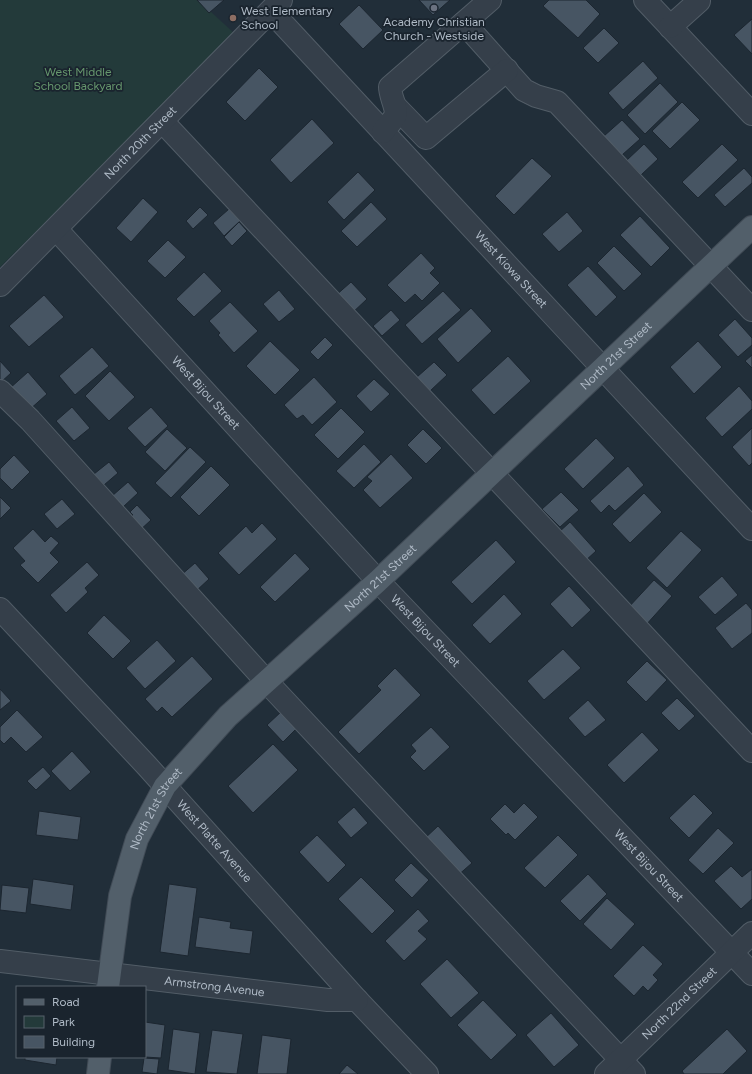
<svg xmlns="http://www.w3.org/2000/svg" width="752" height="1074" font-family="Figtree,sans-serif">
	<rect width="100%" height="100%" fill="#212e39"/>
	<path fill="#233a3a" d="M0,0H198L235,34L0,267Z"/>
	<g fill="#475563" stroke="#1c2630">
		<path d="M197,0H224L209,13Z"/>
		<path d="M419,0H450L433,15Z"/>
		<path d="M549,0H586L600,14L578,38L543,6Z"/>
		<path d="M359,5L383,30L363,49L339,24Z"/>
		<path d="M752,19V54L734,35Z"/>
		<path d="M604,28L619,43L598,63L583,48Z"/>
		<path d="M643,61L658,78L623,110L608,93Z"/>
		<path d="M259,68L278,87L245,121L226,102Z"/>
		<path d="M660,83L678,102L645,134L627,115Z"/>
		<path d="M682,102L700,120L670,149L652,131Z"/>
		<path d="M312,119L334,143L291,183L270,160Z"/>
		<path d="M622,120L640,139L622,155L604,136Z"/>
		<path d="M644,144L658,159L641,175L627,160Z"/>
		<path d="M722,144L738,160L698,198L682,182Z"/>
		<path d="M532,158L552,176L514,215L495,196Z"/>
		<path d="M744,168L752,177V183L725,207L714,195Z"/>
		<path d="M358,172L375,190L344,220L327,202Z"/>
		<path d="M143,198L158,212L131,242L116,228Z"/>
		<path d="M371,202L387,219L357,247L341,231Z"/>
		<path d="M200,207L208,215L193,229L186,221Z"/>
		<path d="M229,209L240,221L224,236L213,223Z"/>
		<path d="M567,212L583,231L559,252L542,234Z"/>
		<path d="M640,216L670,248L651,267L620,235Z"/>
		<path d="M239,222L247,231L232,246L224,237Z"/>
		<path d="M168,240L186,257L165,278L147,261Z"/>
		<path d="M614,246L642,274L624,291L597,263Z"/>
		<path d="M421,253L435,268L430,273L440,283L422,301L415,294L405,303L387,285Z"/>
		<path d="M588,266L617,297L596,317L567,285Z"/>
		<path d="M204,272L222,291L194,317L176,299Z"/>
		<path d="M351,282L367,299L350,315L334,297Z"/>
		<path d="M279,290L295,309L279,322L263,304Z"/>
		<path d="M443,291L461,310L422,344L405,325Z"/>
		<path d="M44,295L64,317L29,347L9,326Z"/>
		<path d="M230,302L258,331L234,353L218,335L220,333L209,321Z"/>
		<path d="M471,308L492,331L458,363L437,339Z"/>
		<path d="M391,310L400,320L382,336L373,326Z"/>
		<path d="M735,319L752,338V345L738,357L718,335Z"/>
		<path d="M325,337L333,345L318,360L310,352Z"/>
		<path d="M270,341L300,370L275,395L246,366Z"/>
		<path d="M698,341L722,367L694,394L670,367Z"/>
		<path d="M92,347L109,366L75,395L59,376Z"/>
		<path d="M752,355V368L745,361Z"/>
		<path d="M508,356L531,381L494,415L471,390Z"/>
		<path d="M0,361L11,373L0,383Z"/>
		<path d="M434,362L447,375L430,391L417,377Z"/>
		<path d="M110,371L135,397L109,421L85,396Z"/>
		<path d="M28,372L47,394L28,411L9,389Z"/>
		<path d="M314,377L337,402L312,425L303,415L297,419L284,405Z"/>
		<path d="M374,379L390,394L371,412L356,396Z"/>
		<path d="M739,386L752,401V409L722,437L705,418Z"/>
		<path d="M72,407L90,428L74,441L56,421Z"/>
		<path d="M151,407L168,426L145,447L127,428Z"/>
		<path d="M341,408L365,432L338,459L314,435Z"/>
		<path d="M752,428V463L749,466L732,447Z"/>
		<path d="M167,429L187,448L165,471L145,452Z"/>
		<path d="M423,429L442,448L426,464L407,445Z"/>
		<path d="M596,438L615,458L583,489L564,469Z"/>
		<path d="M364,444L381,462L354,488L336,471Z"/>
		<path d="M190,447L206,462L171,498L155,483Z"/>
		<path d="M391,454L413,478L380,508L363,490L372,481L367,477Z"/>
		<path d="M14,455L30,472L12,490L0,478V469Z"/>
		<path d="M109,462L118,473L104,485L94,474Z"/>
		<path d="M211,466L230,485L199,516L180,497Z"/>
		<path d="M628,466L644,485L615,511L609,505L601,513L590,501Z"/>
		<path d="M128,482L138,493L123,507L112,496Z"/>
		<path d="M561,492L579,510L560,527L542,509Z"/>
		<path d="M644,493L662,512L630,543L612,524Z"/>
		<path d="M0,497L11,508L0,519Z"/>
		<path d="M62,499L75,514L57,529L44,514Z"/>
		<path d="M137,505L151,520L138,532L127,520L133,515L130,512Z"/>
		<path d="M570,522L596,551L584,562L558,533Z"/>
		<path d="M262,523L277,539L239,575L218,553L246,526L252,533Z"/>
		<path d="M33,529L45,542L51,536L59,543L50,553L59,562L38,583L20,565L25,561L13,548Z"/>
		<path d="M681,531L702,550L667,588L646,568Z"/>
		<path d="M496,540L516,562L472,604L451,582Z"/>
		<path d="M295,553L310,569L275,602L260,587Z"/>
		<path d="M87,562L99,575L85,588L88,592L66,613L50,595Z"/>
		<path d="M195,563L209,579L195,592L180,576Z"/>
		<path d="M722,576L738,595L715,615L698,597Z"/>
		<path d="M654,580L672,596L645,626L627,609Z"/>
		<path d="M569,586L591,610L572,628L550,604Z"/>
		<path d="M504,594L522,614L490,644L472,625Z"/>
		<path d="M746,603L752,610V633L732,649L715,628Z"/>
		<path d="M104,615L131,641L113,659L87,633Z"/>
		<path d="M157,640L176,661L145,689L126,668Z"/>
		<path d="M563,649L581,668L544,700L527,681Z"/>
		<path d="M192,656L213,679L172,717L162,707L157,712L145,699Z"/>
		<path d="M647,661L667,680L646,702L626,682Z"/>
		<path d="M395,668L421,695L359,754L338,732L381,690L377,686Z"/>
		<path d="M0,689L11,701L0,710Z"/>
		<path d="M677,698L695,716L679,731L661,713Z"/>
		<path d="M588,700L606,720L585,737L568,718Z"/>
		<path d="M17,710L43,737L26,752L11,737L4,744L0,740V727Z"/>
		<path d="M283,710L299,726L283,742L267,725Z"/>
		<path d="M431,727L450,747L424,771L410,757L416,751L411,745Z"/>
		<path d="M642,732L659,750L624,783L607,765Z"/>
		<path d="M273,744L298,770L253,813L228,786Z"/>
		<path d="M72,751L91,772L70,791L51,771Z"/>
		<path d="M43,767L51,776L36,790L27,781Z"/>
		<path d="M694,794L713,813L689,838L669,818Z"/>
		<path d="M524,803L538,817L515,840L508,833L506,835L490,819L505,804L514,813Z"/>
		<path d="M354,807L368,823L351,838L337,822Z"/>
		<path d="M39,811L81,817L78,840L36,835Z"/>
		<path d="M438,826L472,863L456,877L423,840Z"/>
		<path d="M718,828L734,843L703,874L688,860Z"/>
		<path d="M317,835L346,865L328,883L299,852Z"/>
		<path d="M558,835L578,855L545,888L524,868Z"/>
		<path d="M411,863L429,880L412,898L394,880Z"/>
		<path d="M731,866L742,877L752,869V899L741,909L714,881Z"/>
		<path d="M588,874L607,894L580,921L560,901Z"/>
		<path d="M361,877L395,911L372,934L338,899Z"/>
		<path d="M33,879L74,885L71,910L30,904Z"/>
		<path d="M169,884L197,888L188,956L160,952Z"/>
		<path d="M2,885L29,888L26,913L0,910Z"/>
		<path d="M607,898L635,924L611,950L583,924Z"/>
		<path d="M418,909L429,921L418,931L427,939L404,961L385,941Z"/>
		<path d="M199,917L231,922L230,928L253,931L250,954L195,947Z"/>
		<path d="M643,945L663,964L653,975L658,980L648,991L643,986L634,996L613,976Z"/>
		<path d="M447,959L479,993L451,1018L420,984Z"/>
		<path d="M483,1000L517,1035L491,1060L457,1025Z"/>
		<path d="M551,1013L579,1045L554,1067L526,1035Z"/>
		<path d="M145,1022L165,1025L161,1058L145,1057Z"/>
		<path d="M173,1029L200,1033L195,1074L168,1070Z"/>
		<path d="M727,1029L747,1051L723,1074H684L682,1071Z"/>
		<path d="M212,1030L243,1034L237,1074L206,1072Z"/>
		<path d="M262,1035L291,1039L287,1074H257Z"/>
		<path d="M25,1057H57L56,1065L25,1060Z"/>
		<path d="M144,1058L159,1059L157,1074L142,1072Z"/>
		<path d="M347,1065L358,1074H339Z"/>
	</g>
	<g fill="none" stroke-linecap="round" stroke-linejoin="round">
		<defs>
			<g id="minor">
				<path d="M645,0L752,114"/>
				<path id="s1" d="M271,11L752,529"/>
				<path d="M464,23L524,90L536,96L557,102L752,310"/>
				<path d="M670,27L699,1L698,0"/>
				<path d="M396,107L426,138L507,70"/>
				<path d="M162,121L752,751"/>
				<path d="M383,132C386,127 393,121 395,116C398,109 390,97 390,87L490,0"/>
				<path id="s2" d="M56,229L378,581L752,974"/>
				<path id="s3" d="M0,285L281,0"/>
				<path d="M0,391L30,420L266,681L634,1074"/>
				<path id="s4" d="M0,609L147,766L357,1000L427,1074"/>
				<path id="s5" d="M0,961L328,1000H357"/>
				<path id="s6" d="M606,1074L752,933"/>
			</g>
			<g id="major">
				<path id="s7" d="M108,987L120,896L137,839L165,786L228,716L378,581L752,227"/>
				<path d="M98,1074L100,1057"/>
			</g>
		</defs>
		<use href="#minor" stroke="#525d67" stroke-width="24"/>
		<use href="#major" stroke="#414b56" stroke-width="24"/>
		<use href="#minor" stroke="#353f4a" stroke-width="22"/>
		<use href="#major" stroke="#525f6a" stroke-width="22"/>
	</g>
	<circle fill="#6b7280" stroke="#1a242e" stroke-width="1.5" cx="434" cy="8" r="4"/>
	<circle fill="#8d6e63" stroke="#1a242e" stroke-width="1.5" cx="233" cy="18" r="4"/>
	<g text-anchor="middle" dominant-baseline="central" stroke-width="3.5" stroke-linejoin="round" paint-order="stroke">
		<g font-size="12" fill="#afbac6" stroke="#1a242e" text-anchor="start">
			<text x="241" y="11">West Elementary<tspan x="241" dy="14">School</tspan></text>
			<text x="434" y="22" text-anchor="middle">Academy Christian<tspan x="434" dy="14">Church - Westside</tspan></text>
		</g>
		<g font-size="12" fill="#66976d" stroke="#1a242e">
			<text x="78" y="72">West Middle<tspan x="78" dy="14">School Backyard</tspan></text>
		</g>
		<g font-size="12" fill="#afbac6" stroke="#1a242e">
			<text stroke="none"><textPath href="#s3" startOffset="200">North 20th Street</textPath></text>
			<text stroke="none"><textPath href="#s1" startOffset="353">West Kiowa Street</textPath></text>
			<text stroke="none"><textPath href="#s7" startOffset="835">North 21st Street</textPath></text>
			<text stroke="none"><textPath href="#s2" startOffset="222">West Bijou Street</textPath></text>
			<text stroke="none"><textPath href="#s7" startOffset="511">North 21st Street</textPath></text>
			<text stroke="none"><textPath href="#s2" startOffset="546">West Bijou Street</textPath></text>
			<text stroke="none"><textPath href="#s7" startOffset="187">North 21st Street</textPath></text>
			<text stroke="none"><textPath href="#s4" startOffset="316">West Platte Avenue</textPath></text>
			<text stroke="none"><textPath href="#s2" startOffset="870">West Bijou Street</textPath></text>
			<text stroke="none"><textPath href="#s5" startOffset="216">Armstrong Avenue</textPath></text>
			<text stroke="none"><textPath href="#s6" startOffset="102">North 22nd Street</textPath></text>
		</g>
	</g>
	<rect x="16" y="986" width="130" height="72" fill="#1a242e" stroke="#56606b"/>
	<rect x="24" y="999" width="20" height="6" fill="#525f6a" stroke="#56606b"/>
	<text x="52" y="1006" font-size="12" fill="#afbac6">Road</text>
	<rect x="24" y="1016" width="20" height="12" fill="#233a3a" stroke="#56606b"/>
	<text x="52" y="1026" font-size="12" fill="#afbac6">Park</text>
	<rect x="24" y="1036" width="20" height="12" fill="#475563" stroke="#56606b"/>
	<text x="52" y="1046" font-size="12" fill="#afbac6">Building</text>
</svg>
